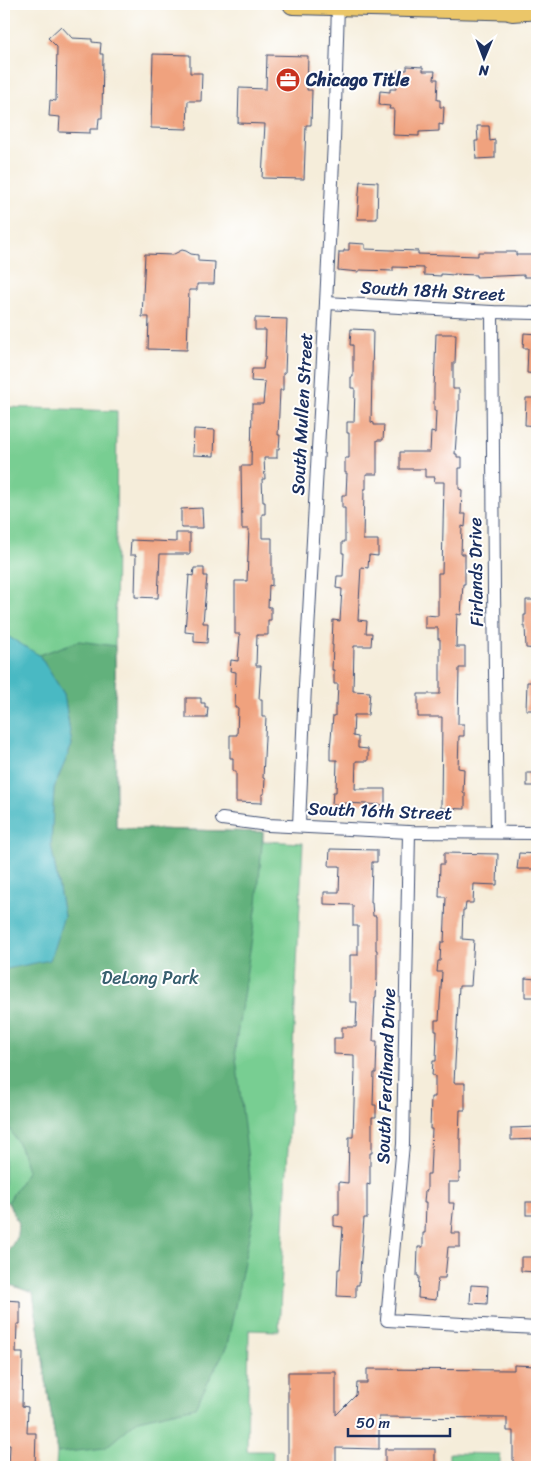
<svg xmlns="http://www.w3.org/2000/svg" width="541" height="1471" font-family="Sriracha,sans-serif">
	<rect width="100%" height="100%" fill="#fff"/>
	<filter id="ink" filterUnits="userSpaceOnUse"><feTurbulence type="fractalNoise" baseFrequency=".02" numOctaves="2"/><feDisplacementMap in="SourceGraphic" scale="10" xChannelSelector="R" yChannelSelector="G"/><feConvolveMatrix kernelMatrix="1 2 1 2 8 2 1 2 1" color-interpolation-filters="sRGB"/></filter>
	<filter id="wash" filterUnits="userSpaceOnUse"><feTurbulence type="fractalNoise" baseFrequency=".0096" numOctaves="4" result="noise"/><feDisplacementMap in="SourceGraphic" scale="20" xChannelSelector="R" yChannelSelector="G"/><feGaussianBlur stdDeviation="1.12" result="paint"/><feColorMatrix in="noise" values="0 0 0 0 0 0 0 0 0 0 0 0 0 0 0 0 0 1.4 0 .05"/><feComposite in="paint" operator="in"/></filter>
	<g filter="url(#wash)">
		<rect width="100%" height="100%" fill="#f5edda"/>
		<g fill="#78ce92" stroke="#4a7e78">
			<path d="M4,407L117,411L115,646L116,828L263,832V841L303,843L279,1331L249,1330L247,1451H273L272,1467H56L57,1453L33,1293L8,1284L4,1268V1258L17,1237L18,1223L8,1203L4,1200Z"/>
			<path d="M449,1453L500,1454V1467H449Z"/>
		</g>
		<path fill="#62b17c" stroke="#3e706d" d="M79,641L115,646L116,828L263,832L257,904L235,1049L254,1212L227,1346L195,1407L138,1420L105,1448L57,1453L33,1293L8,1284L4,1268V1258L17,1237L18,1223L8,1202L28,1170L20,1147L4,1119V967L6,969L64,916L51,845L54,788L72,744L64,694L39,655Z"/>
		<path fill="#4ab9c3" stroke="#327490" d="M4,634L39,655L64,694L72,745L54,788L51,845L64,916L50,960L6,969L4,967Z"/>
		<g id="blocks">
			<g fill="#f0a27e">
				<path d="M61,26L72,38L92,39V42L101,43L100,54H103L102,118H99L98,129H90V133L59,132L60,117L49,116L50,100L56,101L57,47L48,38Z"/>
				<path d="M153,54L190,55V73H202L201,101H188L187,129L151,128Z"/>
				<path d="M267,55L308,56L307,90H312L311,125H306L304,179L262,178L265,124L238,123L239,88L266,89Z"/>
				<path d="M407,66L423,67V71H435L434,79H438L437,100H440V107H444L443,125L439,124V131L419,132V136L393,135L394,109H389L390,106L379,105L380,91L390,92V89H396L397,70H407Z"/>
				<path d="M477,126H489L490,141L495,140V158L476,159L475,141H478Z"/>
				<path d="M360,181L378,182L377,219H357Z"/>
				<path d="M349,243L365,244V249L418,251V254L478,256V252H516V255H537V273H535V277H524V275L476,277V275L454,274V275L441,274V276L424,275V268L393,267V271L359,270V272L338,270L339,252H344V250H349Z"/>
				<path d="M182,250L186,251L191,254L198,255V261L215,262L214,284H197V290H189L187,350L148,349L149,317H142L145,254L172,255Z"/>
				<path d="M255,318L287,319L285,373H283V390H280L278,435H280L279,449H277V458H264L265,479H262L263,502H265V514H262V538H272V586L269,585L268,607H271V620H268V635H257L256,666H261L259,699H262V717H266L263,778L265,779L264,794H262V803L236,802V771H233V758H230V735H237L238,708H235L236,672L230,671L231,660L238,661L240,634H235V581H247L249,529H242L241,466H251L252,404H263L265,382L251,381L252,369H263L264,360H265L266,330H255Z"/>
				<path d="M351,329L373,330L371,422L374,423V425H384L383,440H377V474H366V489H364L363,540H378V556L369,555L368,568L361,567L358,620L367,621L366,633H372L371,646H354L353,691L370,692L368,715H354L353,736L358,737V748L368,749V761H356L355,789H385V805L344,803V805L332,804L333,792H336L337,760H330V749L333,716H335V705H337L338,684H334V670H332L333,645H332L333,620L340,621L342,589L336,588L337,576H343L344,553H342V542H345V508H342V495H346L347,473H345V458H349V433H347V422H354L355,388H351V377H353V345H350Z"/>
				<path d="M524,333L537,334V374L527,373L528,348H523Z"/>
				<path d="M436,334H456L455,363H453V389H459V411H458L455,454H457V457H462V468H459V489L462,490L461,514H466L465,527L462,526L461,554H465V584H463L461,615L457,614L456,647H465V668H459L458,724H464V736H459L458,768L464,769L463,793H465V809L441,808L442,717H418V694H440V639H438V628H425V615L438,616V573H442L444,482H434L435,477H425V469H400V452H430L431,432L435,433L436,411H434V389Z"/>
				<path d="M526,398H537V426L525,425Z"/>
				<path d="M194,429L215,430L214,456L193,455Z"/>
				<path d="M202,508L203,528H181V509Z"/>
				<path d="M176,533H190V554H160L158,598L135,597L136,555H130L131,540L176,542Z"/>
				<path d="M194,568H204V576H207L203,623H208L207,643L194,642V633L185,632L189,575L193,576Z"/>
				<path d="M526,600H537V649L526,648L525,626H524V615H526Z"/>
				<path d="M527,682H537V710H526Z"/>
				<path d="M186,698H201V703H205V707H208L207,718H186Z"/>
				<rect x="527" y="773" width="10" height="13"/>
				<path d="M330,849L377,850V862H372L371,903H372L373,916H376V950H377V978L376,997H375L373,1041H377L376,1073H374L373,1105H376V1117H372V1153H370V1185L367,1184V1218H364L359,1285H356V1297L337,1296L338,1269H340L343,1227L334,1226V1215H339V1182L348,1183L349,1137H353L355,1069H354V1055L334,1054V1038H342V1027H356L357,1002H350V955H358V926H353V905L324,904V892H339L340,866H329Z"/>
				<path d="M444,853L498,854L497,885L474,884L473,903H466L465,910H463L462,939L474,940L471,986H459L454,1083H465V1110H460L459,1139H461V1173H459V1182H449V1203H454L451,1233H460V1247H448L445,1278H438L436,1300L418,1298L419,1276H417L418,1247H423V1233H425L426,1203H424L425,1191H427V1174H430L432,1129H430L431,1097H435V1076L432,1075L433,1061H436L437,1031H435V1020H439L442,972H437L438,961H440L441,942H444L445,921L446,897H439L440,864H444Z"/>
				<path d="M519,853L537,854L536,869H517Z"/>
				<path d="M525,978L537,979V997H525Z"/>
				<path d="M537,1127V1139L511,1140V1128Z"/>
				<rect x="526" y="1202" width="11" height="13"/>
				<path d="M521,1257H537L536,1272L521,1271Z"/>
				<path d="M471,1285L488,1286L487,1304L470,1303Z"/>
				<path d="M4,1300L20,1301V1324H17L16,1353H23L22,1406L28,1407L27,1433H36L35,1467H9L10,1445H6V1426H4Z"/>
				<path d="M514,1365L537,1366V1467H513V1431H507V1418L379,1417V1449L336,1448V1467H288V1372H336V1415L356,1395L357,1383H367V1369L514,1370Z"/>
				<rect x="385" y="1449" width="50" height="18"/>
			</g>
		</g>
	</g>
	<g filter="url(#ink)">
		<use href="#blocks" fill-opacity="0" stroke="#3c4c71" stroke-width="1"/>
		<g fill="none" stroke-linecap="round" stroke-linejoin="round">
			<defs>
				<g id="street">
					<path d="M326,303L492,312L537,313"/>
					<path d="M492,312L494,592L497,832"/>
					<path d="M222,819L268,825L409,832L537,833"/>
					<path d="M299,825L305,686L326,303L334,141L338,5"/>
					<path d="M409,832L403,1144L387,1320L537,1328"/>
				</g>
				<path id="primary" d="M293,4L528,10"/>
				<path id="highway" d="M512,10L537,8"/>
			</defs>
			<use href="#street" stroke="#3c4c71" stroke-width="14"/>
			<use href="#primary" stroke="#3c4c71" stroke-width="22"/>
			<use href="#highway" stroke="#3c4c71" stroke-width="24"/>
			<use href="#street" stroke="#fff" stroke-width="12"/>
			<use href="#primary" stroke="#ebc669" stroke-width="20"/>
			<use href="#highway" stroke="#ebc669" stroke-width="22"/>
		</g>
	</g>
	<defs>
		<symbol id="office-disc" viewBox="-11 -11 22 22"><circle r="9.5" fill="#c8321e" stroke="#fff"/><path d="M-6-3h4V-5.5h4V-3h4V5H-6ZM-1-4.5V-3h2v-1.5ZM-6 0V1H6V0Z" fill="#fff"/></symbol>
	</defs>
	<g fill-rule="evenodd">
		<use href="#office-disc" x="274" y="66" width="28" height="28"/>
	</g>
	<g text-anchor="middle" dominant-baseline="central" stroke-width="4" stroke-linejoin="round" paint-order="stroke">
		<g font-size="18" font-weight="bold" fill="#1b2f5e" stroke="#fff" text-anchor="start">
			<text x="306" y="80">Chicago Title</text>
		</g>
		<g font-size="18" fill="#1b2f5e" stroke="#fff">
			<text transform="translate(433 291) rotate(3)">South 18th Street</text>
			<text transform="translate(302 414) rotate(-87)">South Mullen Street</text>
			<text transform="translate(476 572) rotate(-91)">Firlands Drive</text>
			<text transform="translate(380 811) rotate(2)">South 16th Street</text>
			<text transform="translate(386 1076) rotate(-88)">South Ferdinand Drive</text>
		</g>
		<g font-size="18" fill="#375f6e" stroke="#fff">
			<text x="150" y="978">DeLong Park</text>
		</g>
	</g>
	<rect width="541" height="1471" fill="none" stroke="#fff" stroke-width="20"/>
	<g transform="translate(484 58) rotate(181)" stroke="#ffffff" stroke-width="4" paint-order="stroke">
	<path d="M0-4L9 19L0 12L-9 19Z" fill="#1b2f5e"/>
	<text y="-8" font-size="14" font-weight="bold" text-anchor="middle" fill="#1b2f5e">N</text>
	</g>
	<path d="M348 1428v8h102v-8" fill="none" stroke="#1b2f5e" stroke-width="2.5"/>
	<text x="356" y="1428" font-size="15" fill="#1b2f5e" stroke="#ffffff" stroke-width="4" paint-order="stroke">50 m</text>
</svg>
